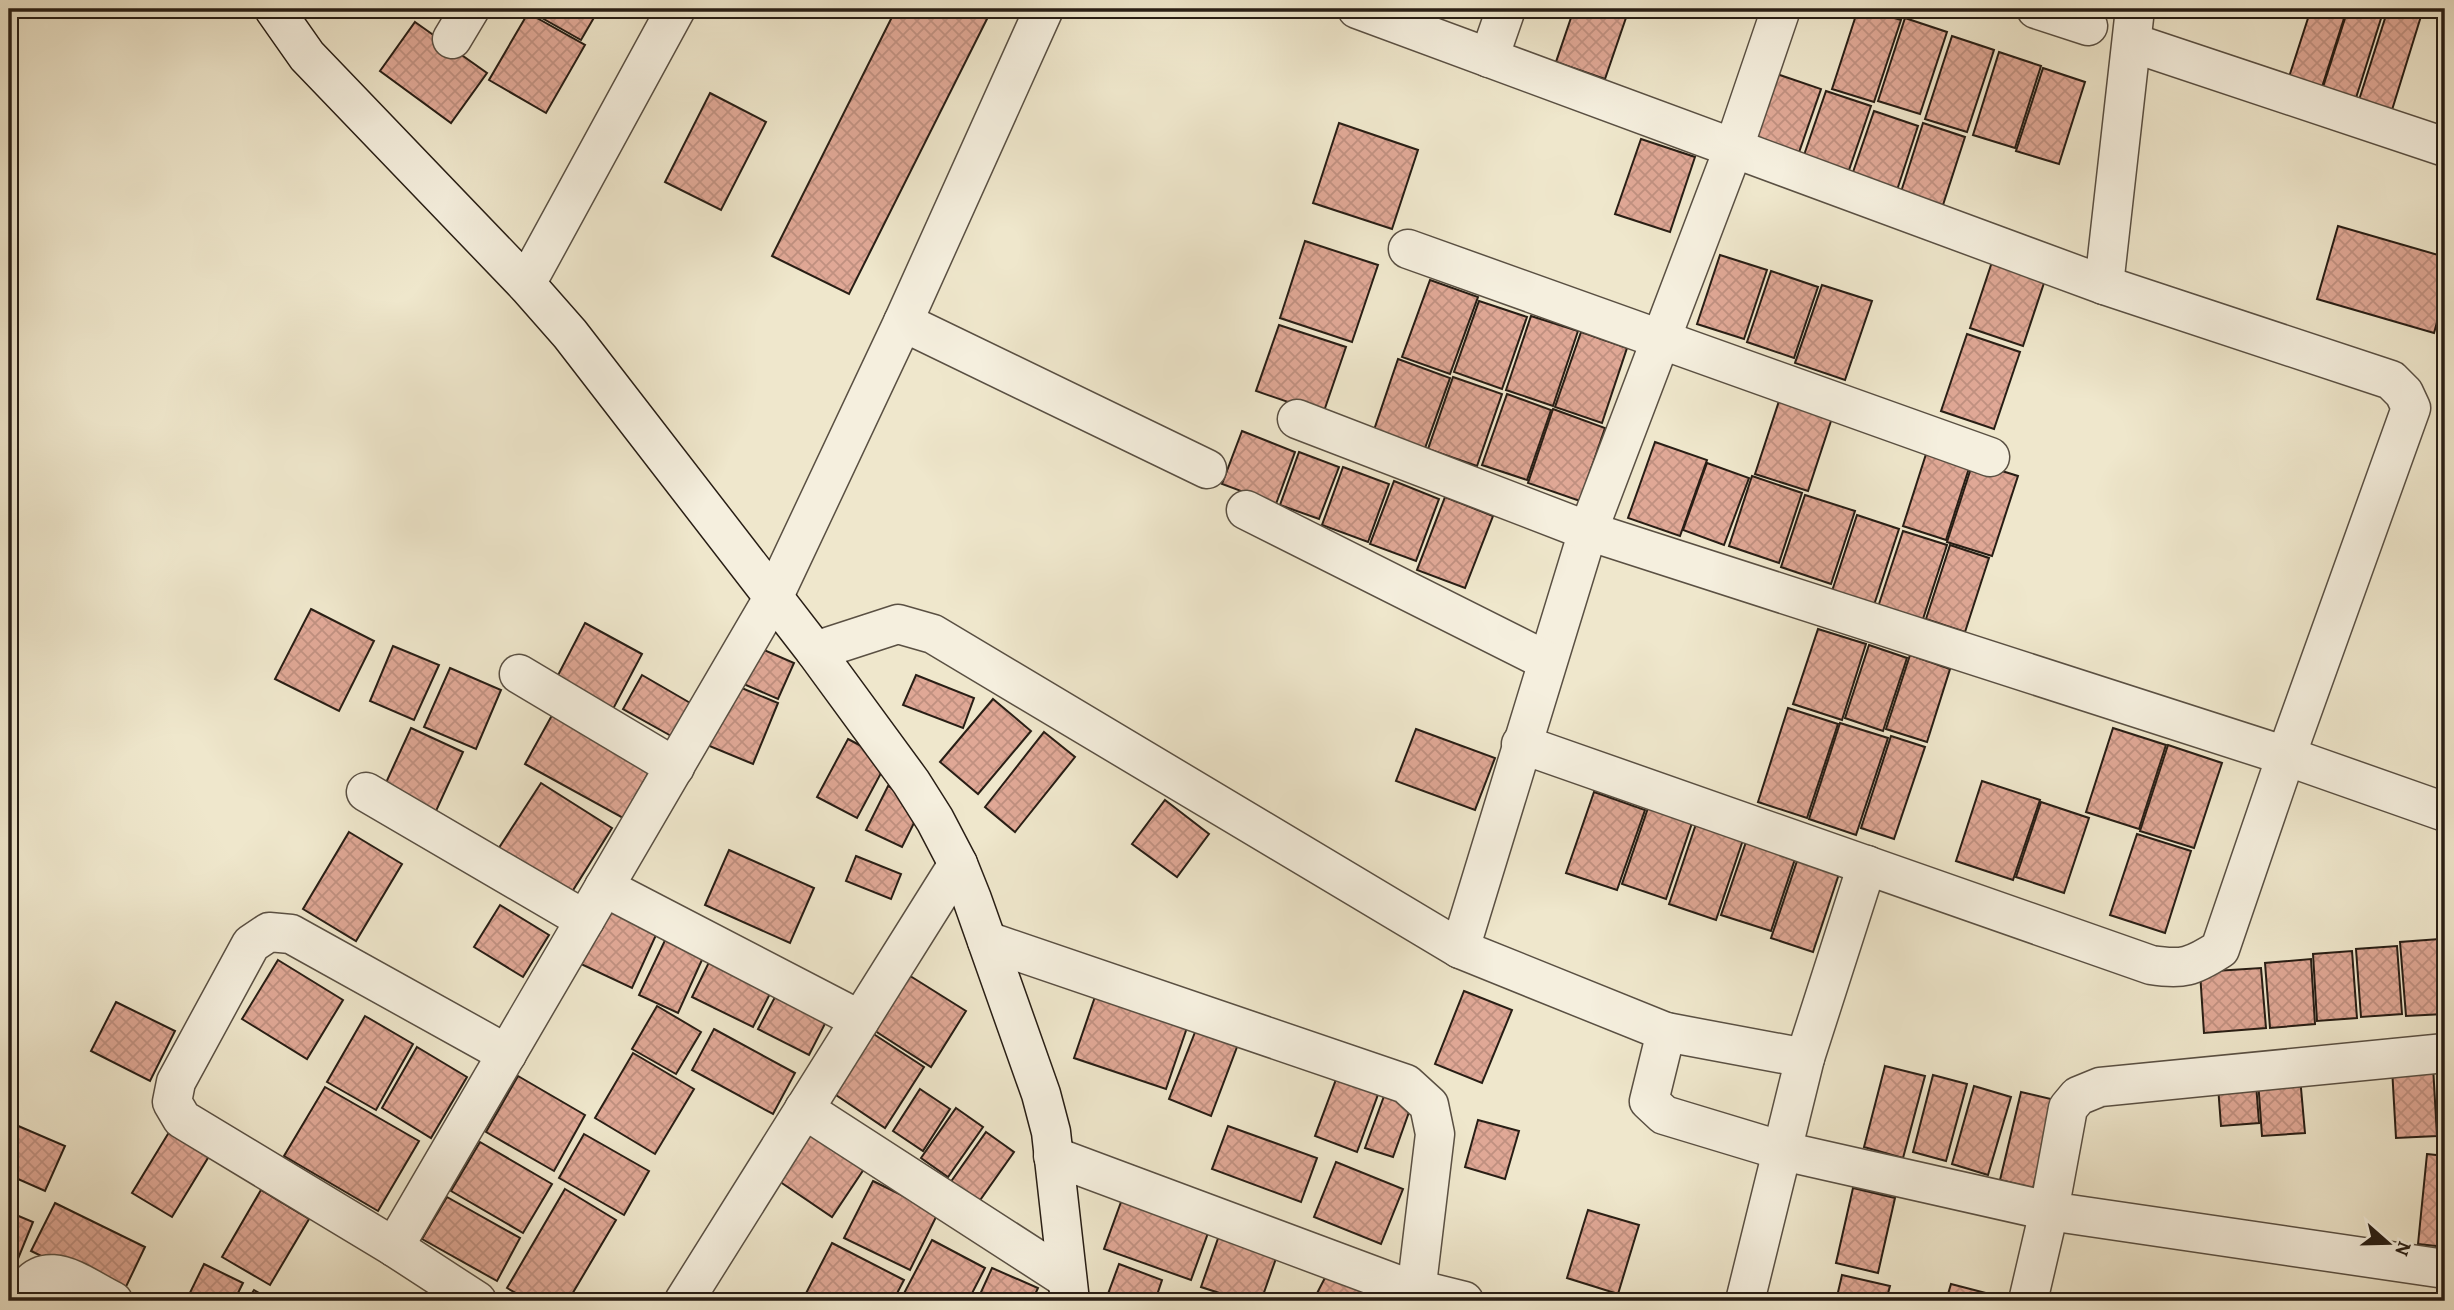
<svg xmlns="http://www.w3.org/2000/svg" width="2454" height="1310" font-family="Alegreya,serif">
	<defs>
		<pattern id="building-cross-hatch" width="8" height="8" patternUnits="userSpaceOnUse" patternTransform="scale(1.75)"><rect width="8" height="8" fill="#e0a896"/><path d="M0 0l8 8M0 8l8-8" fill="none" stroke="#c09080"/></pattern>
	</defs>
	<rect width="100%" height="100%" fill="#efe7cc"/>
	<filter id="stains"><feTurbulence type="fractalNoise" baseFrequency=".00286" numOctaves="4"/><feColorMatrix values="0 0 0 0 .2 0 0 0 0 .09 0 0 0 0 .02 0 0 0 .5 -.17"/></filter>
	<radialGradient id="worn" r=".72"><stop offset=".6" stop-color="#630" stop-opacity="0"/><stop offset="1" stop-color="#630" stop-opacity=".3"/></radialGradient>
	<g fill="url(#building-cross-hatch)" stroke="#281e15" stroke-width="2">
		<path d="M526,9H599L581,40Z"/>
		<path d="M896,9H992L849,294L772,256Z"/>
		<path d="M1574,9H1629L1605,79L1556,62Z"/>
		<path d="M1858,9H1866L1901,20L1874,102L1832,89Z"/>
		<path d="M2311,9H2347L2322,87L2289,77Z"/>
		<path d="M2348,9H2384L2356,98L2323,87Z"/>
		<path d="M2388,9H2410L2422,13L2392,110L2359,100Z"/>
		<path d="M528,13L585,45L546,113L489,80Z"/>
		<path d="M1905,18L1947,32L1920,114L1878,101Z"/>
		<path d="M415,22L487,73L451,123L380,71Z"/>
		<path d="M1952,36L1994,50L1967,132L1925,119Z"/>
		<path d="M1999,52L2041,66L2015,148L1973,135Z"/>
		<path d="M2043,68L2085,82L2059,164L2016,151Z"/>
		<path d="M1771,72L1821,89L1796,161L1746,145Z"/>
		<path d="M1826,91L1871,106L1848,173L1803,158Z"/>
		<path d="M710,93L766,122L721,210L665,182Z"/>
		<path d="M1874,111L1918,126L1897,190L1852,175Z"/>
		<path d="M1339,123L1418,150L1392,229L1313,203Z"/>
		<path d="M1923,123L1965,137L1942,208L1900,195Z"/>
		<path d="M1641,139L1695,157L1670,232L1615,214Z"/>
		<path d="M2338,226L2445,257V293L2434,333L2317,299Z"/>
		<path d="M1305,241L1378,265L1352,342L1280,318Z"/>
		<path d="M1720,255L1767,270L1744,339L1697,324Z"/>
		<path d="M1994,256L2047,274L2023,346L1970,328Z"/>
		<path d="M1771,271L1818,287L1794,358L1747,342Z"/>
		<path d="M1430,280L1478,297L1450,374L1402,357Z"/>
		<path d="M1822,285L1872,301L1845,380L1795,363Z"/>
		<path d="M1479,301L1527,317L1502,389L1454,372Z"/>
		<path d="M1531,316L1578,331L1553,406L1506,390Z"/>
		<path d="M1279,325L1346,347L1323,414L1256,391Z"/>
		<path d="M1581,332L1627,348L1602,423L1555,407Z"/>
		<path d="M1967,334L2020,352L1994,429L1941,411Z"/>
		<path d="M1398,359L1450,378L1424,451L1373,433Z"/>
		<path d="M1453,377L1502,394L1477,466L1428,449Z"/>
		<path d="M1507,394L1551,410L1527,480L1482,465Z"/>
		<path d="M1780,398L1833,415L1808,491L1755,474Z"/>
		<path d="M1553,409L1605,428L1580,501L1528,483Z"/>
		<path d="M1242,431L1295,452L1276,504L1222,484Z"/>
		<path d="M1655,442L1707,460L1680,536L1628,518Z"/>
		<path d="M1927,451L1970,465L1946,540L1903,526Z"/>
		<path d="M1299,452L1339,467L1319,519L1280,505Z"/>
		<path d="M1973,462L2018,476L1992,556L1947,542Z"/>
		<path d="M1707,463L1749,478L1724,545L1683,530Z"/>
		<path d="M1343,467L1389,484L1368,542L1322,525Z"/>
		<path d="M1752,476L1802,493L1779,563L1729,546Z"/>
		<path d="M1394,481L1439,499L1416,561L1370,544Z"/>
		<path d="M1805,495L1855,511L1831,584L1781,567Z"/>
		<path d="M1445,497L1493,516L1465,588L1417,570Z"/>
		<path d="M1857,515L1899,529L1874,605L1832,591Z"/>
		<path d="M1903,531L1947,545L1921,625L1877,610Z"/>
		<path d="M1950,545L1989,558L1965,632L1926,619Z"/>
		<path d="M311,609L374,641L339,711L275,679Z"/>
		<path d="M585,623L642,654L613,709L556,679Z"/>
		<path d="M1818,629L1866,644L1842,720L1793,704Z"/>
		<path d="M1869,645L1907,658L1883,731L1845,718Z"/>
		<path d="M393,646L439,665L414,720L370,701Z"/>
		<path d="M755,646L794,663L778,699L739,682Z"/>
		<path d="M1910,655L1950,669L1927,742L1886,729Z"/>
		<path d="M450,668L501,690L476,749L424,727Z"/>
		<path d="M642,675L692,704L673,737L623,709Z"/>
		<path d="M916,675L974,698L963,728L903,705Z"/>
		<path d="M732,684L778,703L753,764L707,745Z"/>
		<path d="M993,699L1031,731L978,794L940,762Z"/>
		<path d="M556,708L654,763L623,818L525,764Z"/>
		<path d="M1788,708L1838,724L1807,818L1758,802Z"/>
		<path d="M1840,723L1888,738L1856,835L1809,819Z"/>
		<path d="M411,728L463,752L436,811L384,787Z"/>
		<path d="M2113,728L2166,745L2139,829L2086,812Z"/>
		<path d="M1416,729L1495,758L1475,810L1396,781Z"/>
		<path d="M1044,732L1075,757L1015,832L985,807Z"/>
		<path d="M1891,736L1925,747L1894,839L1861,828Z"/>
		<path d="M848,739L888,760L857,818L817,797Z"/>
		<path d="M2168,745L2222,763L2194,848L2140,831Z"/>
		<path d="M1982,781L2040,800L2013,880L1956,861Z"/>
		<path d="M541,783L612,828L565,903L493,857Z"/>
		<path d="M888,786L924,803L902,847L866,830Z"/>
		<path d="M1594,792L1645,810L1617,890L1566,873Z"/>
		<path d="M1165,800L1209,834L1177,877L1132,844Z"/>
		<path d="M2041,802L2089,818L2064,893L2016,877Z"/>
		<path d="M1648,808L1692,823L1666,899L1622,884Z"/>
		<path d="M1696,824L1743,840L1716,920L1669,904Z"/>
		<path d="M349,832L402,864L356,941L303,909Z"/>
		<path d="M2137,834L2191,851L2165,933L2110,915Z"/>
		<path d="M1746,842L1795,859L1771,931L1721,915Z"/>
		<path d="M729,850L814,888L790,943L705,905Z"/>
		<path d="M856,856L901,874L891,899L846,881Z"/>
		<path d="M1798,858L1840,871L1813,952L1771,938Z"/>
		<path d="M609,901L661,924L632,988L581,964Z"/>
		<path d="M500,905L549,935L523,977L474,947Z"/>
		<path d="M668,934L706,951L678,1013L639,995Z"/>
		<path d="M2440,934H2445V992Z"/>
		<path d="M2439,939L2444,1014L2406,1016L2400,942Z"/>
		<path d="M2397,946L2402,1014L2361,1017L2356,949Z"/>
		<path d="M2352,951L2357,1018L2317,1021L2313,954Z"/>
		<path d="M713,954L775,984L753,1027L692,997Z"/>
		<path d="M2311,959L2315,1024L2270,1028L2265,963Z"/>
		<path d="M278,960L343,1000L307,1059L242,1019Z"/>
		<path d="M2261,968L2266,1028L2204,1033L2200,972Z"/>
		<path d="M907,974L966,1011L931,1067L872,1029Z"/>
		<path d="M782,984L832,1010L809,1055L758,1029Z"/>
		<path d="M1098,988L1190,1019L1166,1089L1074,1058Z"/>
		<path d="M1464,991L1512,1010L1482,1083L1435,1064Z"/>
		<path d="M116,1002L175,1031L150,1081L91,1051Z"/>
		<path d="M657,1006L701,1032L676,1074L632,1049Z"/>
		<path d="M365,1016L413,1044L376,1110L327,1082Z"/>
		<path d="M1199,1022L1240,1039L1211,1116L1169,1099Z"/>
		<path d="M714,1029L795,1073L773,1114L692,1070Z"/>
		<path d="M869,1031L924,1067L885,1128L830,1091Z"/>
		<path d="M417,1047L467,1077L431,1138L382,1108Z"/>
		<path d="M633,1053L694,1089L655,1154L595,1118Z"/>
		<path d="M2445,1064V1138L2438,1065Z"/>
		<path d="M1885,1066L1925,1076L1903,1158L1864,1147Z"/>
		<path d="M2433,1066L2437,1136L2396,1138L2392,1068Z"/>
		<path d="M1338,1074L1380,1089L1357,1152L1315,1136Z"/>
		<path d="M1933,1075L1967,1084L1946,1161L1913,1152Z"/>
		<path d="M518,1076L585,1115L554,1171L486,1132Z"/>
		<path d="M2300,1077L2305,1133L2262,1136L2258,1080Z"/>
		<path d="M2256,1083L2259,1123L2221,1126L2218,1086Z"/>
		<path d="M1974,1086L2011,1097L1988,1175L1952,1164Z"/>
		<path d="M325,1087L419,1141L378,1211L284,1156Z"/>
		<path d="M1387,1088L1414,1098L1393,1157L1365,1148Z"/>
		<path d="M920,1089L950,1109L923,1151L893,1131Z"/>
		<path d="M2021,1092L2055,1100L2033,1188L2000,1180Z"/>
		<path d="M956,1108L983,1127L948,1177L921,1158Z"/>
		<path d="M810,1120L870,1160L832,1217L773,1177Z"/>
		<path d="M1478,1120L1519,1131L1505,1179L1465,1167Z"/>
		<path d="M9,1122L65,1146L45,1191L9,1175Z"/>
		<path d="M174,1124L214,1148L172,1217L132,1193Z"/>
		<path d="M1228,1126L1317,1158L1301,1202L1212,1169Z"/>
		<path d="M986,1132L1014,1152L978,1203L950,1183Z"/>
		<path d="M584,1134L649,1171L624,1215L559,1178Z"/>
		<path d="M480,1142L552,1184L523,1233L451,1191Z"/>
		<path d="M2427,1154L2445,1156V1247L2418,1244Z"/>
		<path d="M1336,1162L1403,1189L1381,1244L1314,1217Z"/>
		<path d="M873,1181L938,1213L910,1270L844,1238Z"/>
		<path d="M1853,1188L1895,1198L1878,1273L1836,1263Z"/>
		<path d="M565,1189L616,1220L568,1301H530L507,1288Z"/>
		<path d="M261,1190L309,1219L270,1285L222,1257Z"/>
		<path d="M1125,1191L1212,1222L1191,1280L1104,1249Z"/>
		<path d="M447,1197L520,1238L497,1281L422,1239Z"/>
		<path d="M55,1203L145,1247L122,1295L31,1251Z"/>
		<path d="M1588,1210L1639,1225L1618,1294L1567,1278Z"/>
		<path d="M9,1212L33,1222L13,1271L9,1269Z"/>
		<path d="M1222,1227L1280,1247L1261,1301H1244L1201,1287Z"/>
		<path d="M932,1240L985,1268L968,1301H900Z"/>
		<path d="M832,1243L904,1280L893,1301H802Z"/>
		<path d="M204,1264L243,1283L234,1301H186Z"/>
		<path d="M1119,1264L1162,1280L1155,1301H1128L1108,1294Z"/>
		<path d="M992,1268L1038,1288L1032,1301H977Z"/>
		<path d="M1329,1270L1391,1301H1313Z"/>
		<path d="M1842,1275L1890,1286L1886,1301H1836Z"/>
		<path d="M36,1282L87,1301H29Z"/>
		<path d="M1951,1284L2013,1300V1301H1946Z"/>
		<path d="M254,1290L273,1301H247Z"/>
	</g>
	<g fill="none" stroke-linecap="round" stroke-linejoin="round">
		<defs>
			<g id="street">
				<path d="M1357,9L2104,285L2135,9"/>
				<path d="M1781,9L1734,147L1588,531L1460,949L1666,1032L1805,1058L1867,865"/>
				<path d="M2036,9L2088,26"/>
				<path d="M452,39L470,9"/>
				<path d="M2133,43L2445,147"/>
				<path d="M1489,58L1506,9"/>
				<path d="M1408,249L1990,457"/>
				<path d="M526,284L676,9"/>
				<path d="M903,322L1207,469"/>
				<path d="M1297,419L1588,531L2286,756L2445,812"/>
				<path d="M1246,510L1547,661"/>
				<path d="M815,651L898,624L933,634L1460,949"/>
				<path d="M519,674L675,767"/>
				<path d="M1521,744L2151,965C2183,970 2192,967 2220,949L2286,756L2411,408L2404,393L2391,380L2104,285"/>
				<path d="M366,792L585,920"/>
				<path d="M604,887L860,1020"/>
				<path d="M987,941L1406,1084L1429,1105L1435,1134L1415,1301"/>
				<path d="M1666,1032L1649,1101L1664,1115L1783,1151L2049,1211L2028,1301"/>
				<path d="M2445,1053L2100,1087L2078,1096L2068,1108L2049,1211L2445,1269"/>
				<path d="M804,1109L1067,1279"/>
				<path d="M1053,1156L1396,1284L1464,1301"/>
				<path d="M394,1247L773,598L903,322L1044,9"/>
				<path d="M19,1301C42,1251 77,1283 113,1301"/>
				<path d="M477,1301L394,1247L182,1119L172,1102L176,1082L251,944L269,932L291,934L507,1054"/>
				<path d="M684,1301L958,864"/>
				<path d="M1745,1301L1805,1058"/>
			</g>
			<path id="secondary" d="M274,9L307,56L526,284L570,334L815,651L911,782L935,820L958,864L972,899L1041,1094L1051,1132L1070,1301"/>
		</defs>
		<use href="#street" stroke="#5a5043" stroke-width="41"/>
		<use href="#secondary" stroke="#281e15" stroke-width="41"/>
		<use href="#street" stroke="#f5efde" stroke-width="38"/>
		<use href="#secondary" stroke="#f5efde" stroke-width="38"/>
	</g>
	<rect width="2454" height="1310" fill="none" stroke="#efe7cc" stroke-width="35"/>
	<rect x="10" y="10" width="2433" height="1289" fill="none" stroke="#281e15" stroke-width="3.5"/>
	<rect x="18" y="18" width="2419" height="1275" fill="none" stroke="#281e15" stroke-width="2"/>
	<g transform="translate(2388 1243) rotate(110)" stroke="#f5efde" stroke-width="5" paint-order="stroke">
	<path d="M0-5L12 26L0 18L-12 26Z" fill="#281e15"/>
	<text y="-10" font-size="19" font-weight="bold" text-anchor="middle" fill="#281e15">N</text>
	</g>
	<rect width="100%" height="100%" filter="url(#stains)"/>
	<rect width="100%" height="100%" fill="url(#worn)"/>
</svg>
